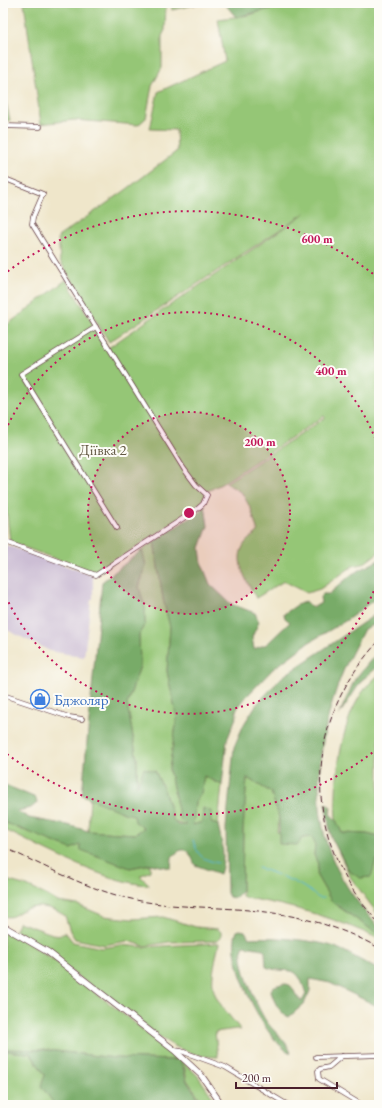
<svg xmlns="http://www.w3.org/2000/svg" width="382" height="1108" font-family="'EB Garamond',serif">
	<rect width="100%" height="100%" fill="#fdfcf7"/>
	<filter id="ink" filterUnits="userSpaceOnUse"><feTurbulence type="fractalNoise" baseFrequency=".025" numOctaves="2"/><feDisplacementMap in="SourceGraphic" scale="8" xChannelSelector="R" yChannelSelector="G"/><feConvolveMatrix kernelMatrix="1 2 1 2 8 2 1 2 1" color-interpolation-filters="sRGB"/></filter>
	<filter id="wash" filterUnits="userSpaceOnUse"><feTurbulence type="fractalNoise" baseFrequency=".012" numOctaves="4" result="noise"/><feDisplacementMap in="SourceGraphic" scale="16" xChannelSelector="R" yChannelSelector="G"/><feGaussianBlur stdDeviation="0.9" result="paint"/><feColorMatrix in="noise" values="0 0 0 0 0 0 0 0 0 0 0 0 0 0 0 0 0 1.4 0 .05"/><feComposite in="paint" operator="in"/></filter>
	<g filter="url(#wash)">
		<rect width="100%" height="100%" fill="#efe6ca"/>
		<path fill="#ccbed4" d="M3,544L93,575V599H91L84,657L50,651L3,628Z"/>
		<g fill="#95c676" stroke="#707250">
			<path d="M24,3H166L165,30L162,36V68L152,86L146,118L138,125L74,120L41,124Z"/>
			<path d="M171,3H203L172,10Z"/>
			<path d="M284,3H379V552L363,564L353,566L320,589L307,593L284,581L256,598C248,582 231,560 246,542C249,538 255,535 258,532L251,509L242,493L226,483L325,418L324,416L223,483L206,492L203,501L195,509L98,573L91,572L10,542L3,479V328L66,280L108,348C173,302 240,259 305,213L109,342L60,261L58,237L123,192L177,151L176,130L150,129L158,92L225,61L218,19L250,15Z"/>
			<path d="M3,89L10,120L3,122Z"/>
			<path d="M154,541L163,599L170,627L167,671L177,719L169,769L180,819L187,826L174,822L164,790L155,771L137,790V759L127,704L140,666L139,634L145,624V608L139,587L146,566L142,550Z"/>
			<path d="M379,675V837L367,834L342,833C340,829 337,824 336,819C335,810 336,800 336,792C338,754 346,699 379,675Z"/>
			<path d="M204,776L222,785L218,825L211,823L203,808L202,822L193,825L195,802L201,794Z"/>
			<path d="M247,778L271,792L279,817L277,832L300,841L302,838L312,837L315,843L314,855L318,864L317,876L332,902L379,935V939C339,919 290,905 246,898L242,896L243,829Z"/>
			<path d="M90,798L124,813L134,815L144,828L135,834L88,831Z"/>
			<path d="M3,817L6,823L22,830L80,845L130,868L150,864V871L140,876L150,885C107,884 43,848 3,829Z"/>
			<path d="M333,840L349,871L372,872L376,860L379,861V916L351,878Z"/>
			<path d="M6,880L27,886L48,896L58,902L78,905L104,916L132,919L163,917L196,927L218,929L221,932V938L217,941L169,942L145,946L128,941L104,945L75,939L70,931L65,916C54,907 36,904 23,910C15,914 12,919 3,916V881Z"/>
			<path d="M19,922L58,936L65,932L73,942L102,948L121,945L144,947L219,943C208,993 209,991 241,1030L236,1029L215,1032L218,1057C197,1057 182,1051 164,1040L15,930Z"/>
			<path d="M3,929L30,944L56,962L176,1055L198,1076L218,1105H199V1097L187,1080L184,1066L175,1060L115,1058L47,1050L3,1049Z"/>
			<path d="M3,1051L30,1053L45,1075L55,1105H11L9,1103L7,1105H3Z"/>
		</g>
		<g fill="#78ab67" stroke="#616549">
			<path d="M224,3H284L271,9L236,17Z"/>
			<path d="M205,505L208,526L200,548L202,564L210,584L231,604L255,613L259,622L252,637L254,649L267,644L290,622L285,618L284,614L297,605L306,601L312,608L321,603L320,597L323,594H329L352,574L379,560V596L347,620L308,643L273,669L246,697L236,710L237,715L227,740L222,785L204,776L201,794L195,802L193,825L202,822L203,808L211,811V823L218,825C222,843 226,857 220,874L195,865C190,852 185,843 172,857L171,868L150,864L130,868L81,850L80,845L71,849L6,823L3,817V784L36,798L37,803L31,808L17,811L29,818L68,825L88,831L135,834L144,828L135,822L134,815L124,813L82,795L102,582L142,550L146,566L139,587L145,608V624L139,634L140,666L127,704L137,759V786L144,768L155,771L164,790L174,822L178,825H186L180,819L169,769L177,719L167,671L170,627L163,599L154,541L199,512Z"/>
			<path d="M379,612V623L364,629C358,641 351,654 345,667C321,722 307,803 333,860C344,885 360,907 379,927V935L332,902L317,876L318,864L314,855L315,843L312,837L302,838L298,845L279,844V817L271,792L247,778L243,829L242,891L235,898L229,897L227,893L226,828L234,747L244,724L256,705L282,677Z"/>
			<path d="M379,650V666L362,680L339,715L355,679Z"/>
			<path d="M325,803L331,807L330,814L336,820L342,833L367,834L379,837V861L376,860L371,877L360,878L349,871L331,837Z"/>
			<path d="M240,930L245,931L249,938C269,936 316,940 335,947C350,953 364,963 379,970V1007L330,983L310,979V991L304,1004L289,1017C279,1013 273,1000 271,991C272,987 274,986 278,985C297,980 291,995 302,1001L306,994C296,960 290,976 266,967L265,952L263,949L244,946C235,959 258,1009 266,1021C273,1031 288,1042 291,1053C265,1043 224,956 237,931Z"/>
			<path d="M3,1049L47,1050L115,1058L173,1060L177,1058C185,1067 183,1069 186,1079C190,1089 199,1093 199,1105H55L41,1086L45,1075L30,1053L3,1051Z"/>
		</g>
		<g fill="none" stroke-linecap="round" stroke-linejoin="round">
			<g stroke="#59b8d7" stroke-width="1">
				<path d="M193,840C198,856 201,859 218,863"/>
				<path d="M258,868C275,873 295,881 310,891C315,895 317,899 324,898"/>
			</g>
		</g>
	</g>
	<g filter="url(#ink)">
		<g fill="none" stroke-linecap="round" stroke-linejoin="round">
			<defs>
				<g id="street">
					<path d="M3,126L40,127"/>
					<path d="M3,178L43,194L33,217L32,224L184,469L196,485L207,495L203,504L196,510L96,575L3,541"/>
					<path d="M96,327L21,374L117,528"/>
					<path d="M3,695L69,717L82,719"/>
					<path d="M174,1050L181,1051L225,1067L288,1105"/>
					<path d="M342,1056L329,1067L320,1069L318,1071L319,1079L362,1105"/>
					<path d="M316,1057L379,1055"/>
				</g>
				<path id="secondary" d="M3,926L48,952L174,1050L201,1075L222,1105"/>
			</defs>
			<use href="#street" stroke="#633d43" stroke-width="5.5"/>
			<use href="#secondary" stroke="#633d43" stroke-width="7"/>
			<use href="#street" stroke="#fff" stroke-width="4"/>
			<use href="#secondary" stroke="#fff" stroke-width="5.5"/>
			<g stroke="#4a1f2b" stroke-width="1" stroke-dasharray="6 3" stroke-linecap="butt">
				<path d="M379,641C301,723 301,841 379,923"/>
				<path d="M3,847C47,867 92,892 141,901C185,909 229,906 273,913C310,918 347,930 379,948"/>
			</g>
		</g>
	</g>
	<circle cx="189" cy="513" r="101" fill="#c2185b" fill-opacity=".12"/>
	<g fill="none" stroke="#c2185b" stroke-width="2" stroke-dasharray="2 4">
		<circle cx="189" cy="513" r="101"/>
		<path d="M378 580A201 201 0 0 1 3 590M3 436A201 201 0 0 1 378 446"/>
		<path d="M377 749A302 302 0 0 1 3 751M3 275A302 302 0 0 1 377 277"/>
	</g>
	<defs>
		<symbol id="shop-ring" viewBox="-11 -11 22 22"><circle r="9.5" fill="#fdfcf7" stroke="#3f7fe0" stroke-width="1.5"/><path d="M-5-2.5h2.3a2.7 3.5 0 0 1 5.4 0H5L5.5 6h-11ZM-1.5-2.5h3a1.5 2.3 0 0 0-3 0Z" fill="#3f7fe0"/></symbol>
	</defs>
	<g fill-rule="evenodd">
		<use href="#shop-ring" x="29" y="688" width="22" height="22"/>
	</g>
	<g text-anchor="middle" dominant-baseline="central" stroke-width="4" stroke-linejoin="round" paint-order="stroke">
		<g font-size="15" fill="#645945" stroke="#fdfcf7">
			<text x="103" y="449">Діївка 2</text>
		</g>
		<g font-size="15" fill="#366cbe" stroke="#fdfcf7" text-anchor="start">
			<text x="54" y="699">Бджоляр</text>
		</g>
	</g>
	<circle cx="189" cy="513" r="6" fill="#c2185b" stroke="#fdfcf7" stroke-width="2"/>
	<g font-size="12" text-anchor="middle" font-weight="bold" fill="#c2185b" stroke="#fdfcf7" stroke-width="4" stroke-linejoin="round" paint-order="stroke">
		<text x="317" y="243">600 m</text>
		<text x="331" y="375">400 m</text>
		<text x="260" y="446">200 m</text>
	</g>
	<rect width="382" height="1108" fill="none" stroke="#fdfcf7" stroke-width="16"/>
	<path d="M236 1082v6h101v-6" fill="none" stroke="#4a1f2b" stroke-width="2"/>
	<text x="242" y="1082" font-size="12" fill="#4a1f2b" stroke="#fdfcf7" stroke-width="3" paint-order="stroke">200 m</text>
</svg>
